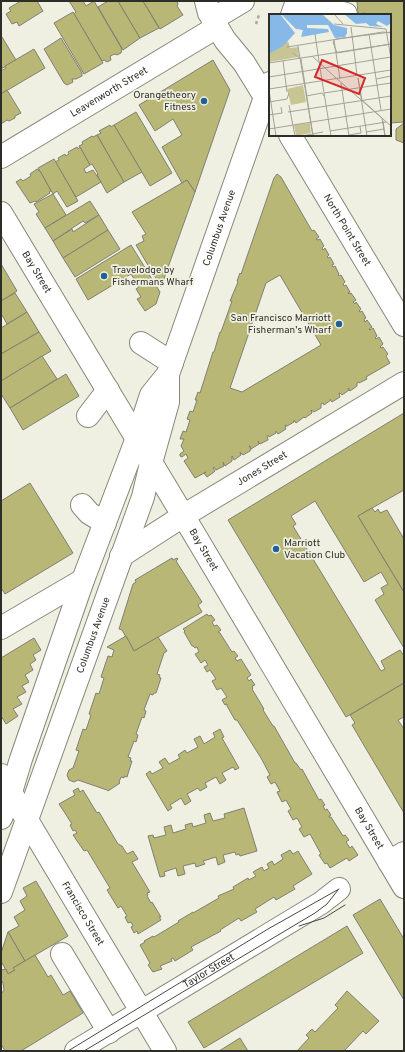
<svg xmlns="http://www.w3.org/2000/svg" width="405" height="1052" font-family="Overpass,sans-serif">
	<rect width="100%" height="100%" fill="#f0f0e2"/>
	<g fill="#b8b775" stroke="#808073" fill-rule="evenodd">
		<path d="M21,1H37L43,11L19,26L17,22L12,24L6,14L11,11L9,8Z"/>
		<path d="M69,1H83L86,6L94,1L122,49L121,53L117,55L115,54L110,56L111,60L107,62L104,60L102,61L74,14L76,12Z"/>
		<path d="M108,1H118L140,38L123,50L98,7Z"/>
		<path d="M118,1H143L159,28L140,38Z"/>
		<path d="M143,1H177L178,4L177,6L183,15L160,29Z"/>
		<path d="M357,1H404V122L390,123V15H365V13L358,14Z"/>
		<path d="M73,12L103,63L84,74L54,23Z"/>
		<path d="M2,37L16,60L1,69V38Z"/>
		<path d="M61,38L82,73V76L76,79H72L73,82L67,85L64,83L44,49Z"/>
		<path d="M34,49L45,68L1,94V71L6,68L5,66Z"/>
		<path d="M213,60L230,90L195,192L187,180L182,183L162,147L182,135L173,119L155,131L139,105Z"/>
		<path d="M7,90L21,113L15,116V118L9,121L7,120L1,124V94Z"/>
		<path d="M136,112L172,173L150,186L114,125Z"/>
		<path d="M404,123V143L396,140V129Z"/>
		<path d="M110,125L111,127L114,125L142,172L124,182L97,135L101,133L99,131Z"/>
		<path d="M97,135L124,182L107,193L97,175L98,174L92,164L90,165L79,146L83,144L82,142L92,136L93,137Z"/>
		<path d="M77,147L78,149L80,147L90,165L84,169L86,173L93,170L101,182L76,197L55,162L59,160L58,158L65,154L66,156L69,154L68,152Z"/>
		<path d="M54,159L78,201L67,207L57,191L53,194L38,168Z"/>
		<path d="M37,169L39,171H40L51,191L49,192L50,193L36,202L35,201L30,203L16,182L21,179L23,181L31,176L30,174Z"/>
		<path d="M277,174L281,177L312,231L314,230L319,237L316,239L318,240L320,239L324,246L322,248L323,250L325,248L329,255L327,257L328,258L330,257L334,264L332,265L333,267L335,266L339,274L338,275L339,276L341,275L345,282L343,284L344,286L346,285L350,292L348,293L349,294L351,293L356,300L353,302L355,304L356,302L361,309L359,311L360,312L362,311L366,318L364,319L365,322L367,320L372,327L369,329L370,330L373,328L377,336L375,338L376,339L379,337L383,344L380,347L381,348L383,347L388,354L386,356L390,363L366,377L367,379L359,383V382L357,383V386L350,391L348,388L349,390L342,395L340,393H339L340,397L332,402L330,399L331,400L324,405L323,403L321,404V408L314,412L311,410L312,413L305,418L304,417L296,423L294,420V422L287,426L285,425L286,427L285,428L286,429L278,434L276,431V433L269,437L268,435L267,436L268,440L260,444L258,441L259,444L251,449L250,446H249L251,449L250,451L243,455L240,452L241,455L234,460L232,456V461L225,466L223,462L224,466L216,470L214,467L213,468L215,471L214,472L207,477L204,473L206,472L195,478L184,461L188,458L186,454L182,457L180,456V454L184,451L181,446L184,439H180L183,431L186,432L190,420L187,419L190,411L193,412L197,400H195L198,392L200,393L213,352H214L220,332H221L232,301H230L238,282L237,281L240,273L241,274L274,178ZM280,275L321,345L242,392L230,388L266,283Z"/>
		<path d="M187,180L195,192L161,287L136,245L144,241L142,236L146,234L132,212Z"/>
		<path d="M53,194L66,215L45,228L36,214L39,212L34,204Z"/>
		<path d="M90,201L99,215L85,223L83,221L53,241L45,228Z"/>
		<path d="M99,215L108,230L63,258L53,241L72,229L73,232Z"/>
		<path d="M108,230L120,249L75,277L63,258Z"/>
		<path d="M131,245L160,292L156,304L145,311L137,299L141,297L136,289L139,287L131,274L88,300L76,279Z"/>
		<path d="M1,264L17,291L1,301Z"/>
		<path d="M15,293L27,312L7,324L2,315L1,316V301Z"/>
		<path d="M27,312L39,332L1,354V328Z"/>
		<path d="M39,332L51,351L1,381V354Z"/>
		<path d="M42,356L57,379L10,408L1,394V381Z"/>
		<path d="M66,374L79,396L23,430L10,408Z"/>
		<path d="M404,413V490L358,516L404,592V648L375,600L384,594L381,588L388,584L381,572L364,582L315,501L291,516L296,524L293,526L381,671L385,669L381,661L400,650L404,656V683L346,717L228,520Z"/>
		<path d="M30,483L73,553L5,594L1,588V501Z"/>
		<path d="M372,508L375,512L378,509L380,513L387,510L404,539V592L358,516Z"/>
		<path d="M172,558L173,560L177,558L178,559L176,561L202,602L198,605L202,612L134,651L122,630L119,629L133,584L136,582L135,580Z"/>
		<path d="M207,614L208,616L211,615L215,620L212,622L214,626L217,625L221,630L218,632L220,633L232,652L234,651L238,656L235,658L237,661L241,659L251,675L247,678L249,681L251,679L255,685L252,686L253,688L252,689L264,709L263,710L273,726H274L295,763H296L301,770L302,769L319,800L321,799L325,805L323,806L325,810L327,809L331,815L329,816V817H331L343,836L345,835L349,840L346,842L350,848L352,846L358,855L349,861L347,858L330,868L327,863L325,864L319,855L321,854L310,834L304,837L299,829L302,827L297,818L293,820L288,811L291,809L286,800L282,802L277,792L280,791L275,782L271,784L267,777L270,775L261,758L237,720H235L227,706V704L225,705L222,700L227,697L221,688L217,690L212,681L216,679L210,670L207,672L204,667L208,665L205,660L201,663L195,654L199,652L197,647L195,648L193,646H192L184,632L185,631L183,629Z"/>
		<path d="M126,636L134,651L158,637L167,651L164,653L157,674L160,675L159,677L161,678L156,693H154L153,695L150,694L144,710L146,711L144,718L142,717L136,734L138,735L136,742L134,741L128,757L131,758L130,761H132L127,777L124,776V778L121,777L119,782L120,783L108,791L107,790L78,780L74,782L69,780L67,775L69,770L73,768L79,751L76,750L83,729L86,730L91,715L89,714L96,693L99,694L104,678L101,677L108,656L112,657L114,650L107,647Z"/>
		<path d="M34,638L41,650L33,655L36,660L30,664L33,670L25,675L29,682L22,686L26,692L17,697L22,704L13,709L18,716L6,724L1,716V658Z"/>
		<path d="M404,683V717L398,720L404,729V813L352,725L355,723L350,715Z"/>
		<path d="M220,729L224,737L222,738L239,768L235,770L233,767L222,773L226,780L220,784L216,777L205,783L207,787L200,791L198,788L187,794L191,801L185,805L181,798L170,805L172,808L168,811L146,774L150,771L152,774L163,768L159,762L165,758L169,764L180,758L178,755L185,750L187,753L198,747L194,739L200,736L204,744L215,737L213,733Z"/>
		<path d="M78,788L80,792L83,790L97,813L99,812L118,844L122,846L127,854L133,851L138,859L132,862L150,892L147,893L148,895L147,896L151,903L152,902L161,917H159L161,920L138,934L137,931L134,933L131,927L133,926L131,922L128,923L125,917L127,916L121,906L118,908L107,890L110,888L87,850L84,851L73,835L77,833L75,830L73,831L70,825L72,824L59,804L75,795L73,791Z"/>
		<path d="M244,808L257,851L240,856L239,854L236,855L235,852L223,855L225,862L218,865L216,857L203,861L205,864L196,867L195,863L183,866L185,874L178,876L176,868L164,872L165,876L160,877L148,836L153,835L154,838L166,835L164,827L171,825L173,833L186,829L185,825L192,823L193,827L206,823L204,815L210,813L213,821L225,818L224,814Z"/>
		<path d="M290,850L293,854L298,851L312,874L293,886L295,889L276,900L274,897L255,909L257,912L241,921L239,918L220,930L221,931L191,947L193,950L175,961L173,958L171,959L172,961L160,966L162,969L153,972L148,965L150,963L140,945L145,942L144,941L153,936L154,937L179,922L178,921L193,912V913L219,898L218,896L234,889L233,887L248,878L249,880L256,876L253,872L262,867L264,871L269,868L267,864L272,861L274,865L283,859L281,855Z"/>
		<path d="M36,881L68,936L25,961L8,932L19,926L14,917L25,910L20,901L27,896L23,888Z"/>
		<path d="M380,899L404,939V1000L353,915Z"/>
		<path d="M347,926L363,953L204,1048L188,1022Z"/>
		<path d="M8,932L25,961L13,968L15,970L8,974L1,961V953Z"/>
		<path d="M35,955L48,977L51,975L63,995L70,991L83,1013L21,1051H5L1,1044V994L4,990L3,983L1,980V970L6,969L8,974L15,970L13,968Z"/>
		<path d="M347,991L379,1021L366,1034L363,1031L344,1051H297L309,1038L306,1035L312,1029L315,1032L338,1008L335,1005Z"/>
		<path d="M240,1038L248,1051H219Z"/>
	</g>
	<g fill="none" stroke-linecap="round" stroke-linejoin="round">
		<defs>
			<g id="minor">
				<path d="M206,1L209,13L225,40L244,63L270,105"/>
				<path d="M223,13L243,1"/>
				<path d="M292,15L297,1L346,14V15"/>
				<path id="s1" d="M290,135L404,325"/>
				<path id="s2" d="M1,157L217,27"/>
				<path d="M141,343L172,363"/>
				<path d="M88,416L108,390"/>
				<path id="s3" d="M137,438L151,395L168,374L270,83"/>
				<path d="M151,463L168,402V374"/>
				<path d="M82,505L89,513L105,523"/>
				<path id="s4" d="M121,556L183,516L404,383"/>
				<path d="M1,628L83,580"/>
				<path id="s5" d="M1,775L27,820L165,1051"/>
				<path d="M389,862L404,853"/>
				<path d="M62,954L109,1032"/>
				<path id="s6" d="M76,1051L321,903L339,889"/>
			</g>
			<g id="major">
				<path id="s7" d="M1,213L196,537L404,887"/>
				<path d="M1,818L11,792L21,759L83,580L137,438"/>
				<path id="s8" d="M1,892L143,497L151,463"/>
			</g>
		</defs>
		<use href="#minor" stroke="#87877a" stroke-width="24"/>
		<use href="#major" stroke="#87877a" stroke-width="24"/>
		<path stroke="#a7a79c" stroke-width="2.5" stroke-dasharray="3 3" stroke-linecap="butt" d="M256,24L259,15"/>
		<use href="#minor" stroke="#fff" stroke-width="22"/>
		<use href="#major" stroke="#fff" stroke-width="22"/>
		<g stroke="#494942" stroke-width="1">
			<path d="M299,926L324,918L345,905"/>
			<path d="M68,1051L268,929L339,889"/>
			<path d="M84,1051L315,913L327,904L338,890"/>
		</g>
	</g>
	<g fill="#1f6196" stroke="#f0f0e2" stroke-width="1.5">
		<circle cx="204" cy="101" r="4"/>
		<circle cx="104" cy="276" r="4"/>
		<circle cx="339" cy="324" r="4"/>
		<circle cx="276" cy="549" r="4"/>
	</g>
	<g text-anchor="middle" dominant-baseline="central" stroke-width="3.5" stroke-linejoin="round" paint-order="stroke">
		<g font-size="10" fill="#2e2e28" stroke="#f0f0e2">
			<text stroke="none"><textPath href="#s2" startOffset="126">Leavenworth Street</textPath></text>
			<text stroke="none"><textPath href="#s3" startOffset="227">Columbus Avenue</textPath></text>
			<text stroke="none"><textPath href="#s1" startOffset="111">North Point Street</textPath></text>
			<text stroke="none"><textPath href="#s7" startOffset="69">Bay Street</textPath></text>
			<text stroke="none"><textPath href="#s4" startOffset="166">Jones Street</textPath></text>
			<text stroke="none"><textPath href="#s7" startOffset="393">Bay Street</textPath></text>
			<text stroke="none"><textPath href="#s8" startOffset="273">Columbus Avenue</textPath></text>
			<text stroke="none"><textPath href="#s7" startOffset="717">Bay Street</textPath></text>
			<text stroke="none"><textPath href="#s5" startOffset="161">Francisco Street</textPath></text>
			<text stroke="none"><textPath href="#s6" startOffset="155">Taylor Street</textPath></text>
		</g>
		<g font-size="10" fill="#2e2e28" stroke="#f0f0e2" text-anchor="end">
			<text x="196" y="95">Orangetheory<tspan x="196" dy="12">Fitness</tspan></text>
			<text x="112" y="270" text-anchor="start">Travelodge by<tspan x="112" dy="12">Fishermans Wharf</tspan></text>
			<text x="331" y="318">San Francisco Marriott<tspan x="331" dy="12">Fisherman's Wharf</tspan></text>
			<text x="284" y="543" text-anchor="start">Marriott<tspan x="284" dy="12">Vacation Club</tspan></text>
		</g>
	</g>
	<g transform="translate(269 14)">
		<rect width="122" height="122" fill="#f0f0e2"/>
		<path d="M19,27L21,34L29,33L30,43L24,38L29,43L0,48V40ZM34,71L37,88L22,91L18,75ZM41,109L42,119L27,122L25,111Z" fill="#c6c593"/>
		<path d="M0,0H11L26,19L14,32L0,40ZM12,0H53L65,11L78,14V19L76,23L66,24L59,11H38V14L59,15L60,18L32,23L34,16L27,15ZM75,0H122V9L118,12L109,7L107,10L114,13L101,12L97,9L87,10Z" fill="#86b9e8"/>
		<path fill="none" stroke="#a2a298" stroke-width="1" d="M65,0L74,10M65,10L117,15L122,45M82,13L88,61M122,18L67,25L64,28L68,39L122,30M46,20L51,54M100,20L112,96M65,26L71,65M29,32L44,122M18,33L114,18L122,19M24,39L32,45L44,122M43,42L67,64M14,47L18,78M0,49L122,30M51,54L62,122M0,63L122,43M67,64L122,112M89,64L98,122M89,64L93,86L113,104L116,122M107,65L122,62M72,69L80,122M0,75L122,56M0,76L7,122M55,79L122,69M37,82L53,79L55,82M0,88L18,85L20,79M20,91L26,122M19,98L122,82M0,101L13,99L12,93M114,107L116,122M0,115L122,95M61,117L117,108M97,118L115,115M80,121L92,119L91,112M33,122L54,118"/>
		<path fill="#d62828" fill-opacity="0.15" stroke="#d62828" stroke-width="2" d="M53,46L96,64L90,80L46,63Z"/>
		<rect width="122" height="122" fill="none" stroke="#2e2e28" stroke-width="2"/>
	</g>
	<rect width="405" height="1052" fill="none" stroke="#2e2e28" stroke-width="4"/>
</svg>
